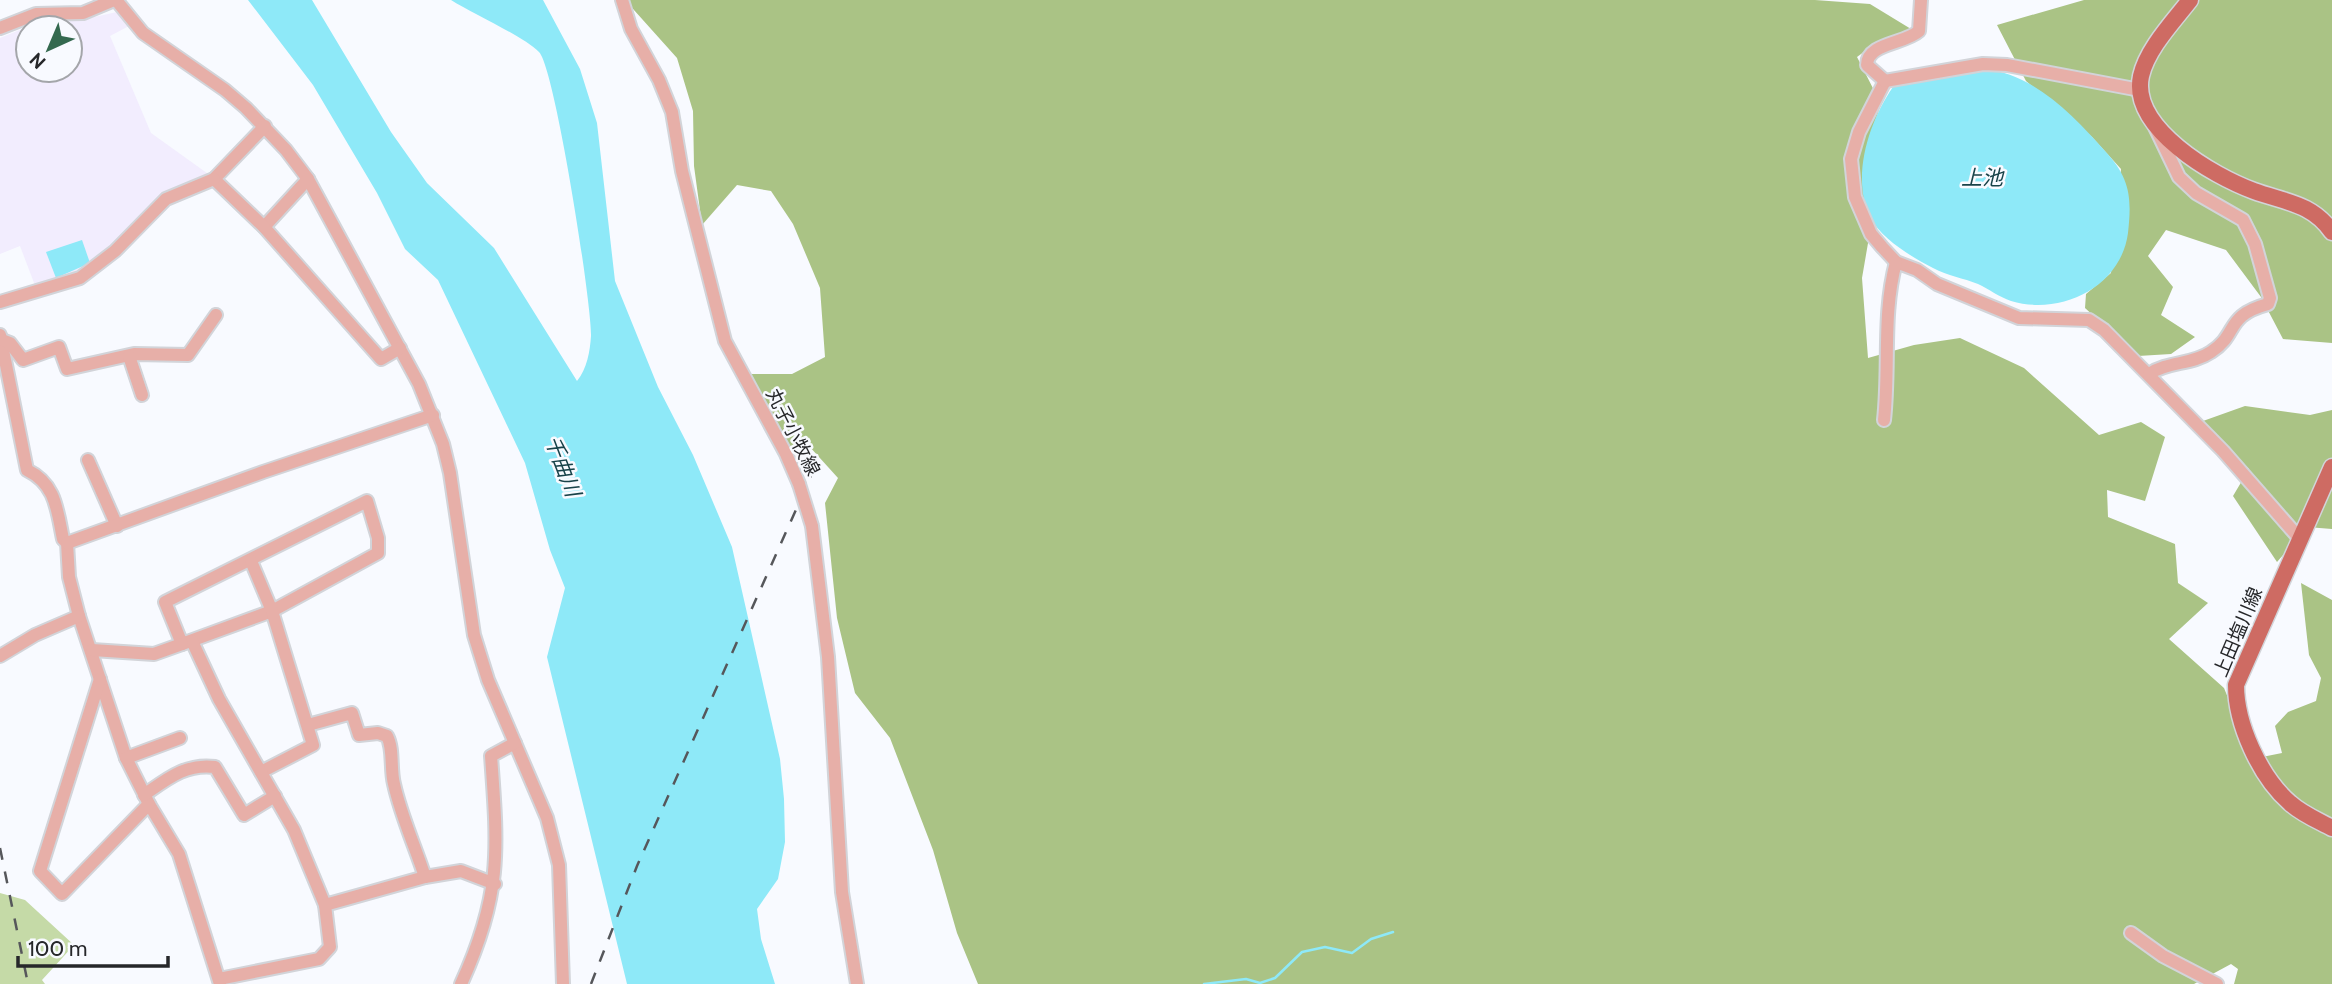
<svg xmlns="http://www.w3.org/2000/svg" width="2332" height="984" font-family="Cabin,'Noto Sans JP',sans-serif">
	<rect width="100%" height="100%" fill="#f8faff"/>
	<path fill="#f2edfe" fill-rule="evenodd" d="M117,12L129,26L110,36L151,133L211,176L164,197L111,250L79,275L36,288L20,246L0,254V38L49,18L85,19ZM28,28H70V70H28Z"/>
	<path fill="#c5daa7" d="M0,893L25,900L74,945L42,980L45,984H0Z"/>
	<g fill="#aac385">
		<path d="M625,0H1815L1870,4L1911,29L1873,45L1857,57L1881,104L1868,142L1864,168L1866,204L1872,220L1862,278L1868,358L1914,345L1960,338L2024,368L2099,435L2141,422L2165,437L2145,501L2107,490L2108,517L2175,544L2178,583L2208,603L2169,639L2224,688L2249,749L2269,781L2332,831V984H2234L2238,969L2231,964L2194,984H978L957,933L933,850L890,738L855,693L837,618L825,503L838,478L809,446L793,451L747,374H792L825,357L820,288L793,224L771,191L737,185L702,225L694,166L693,111L677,58Z"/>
		<path d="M2084,0H2332V343L2283,339L2261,297L2226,250L2166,230L2148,256L2173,287L2161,315L2195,337L2171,354L2138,356L2085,308L2086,294L2111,273L2121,169L2092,137L2026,81L1997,25Z"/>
		<path d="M2245,406L2310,415L2332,410V529L2307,527L2277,562L2233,496L2249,469L2203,421Z"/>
		<path d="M2301,583L2332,600V823L2292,801L2262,757L2282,753L2275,726L2288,712L2316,701L2321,678L2309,655Z"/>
	</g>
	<g fill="#8ee9f8">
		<path d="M248,0H312L391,132L427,183L494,248L577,381C587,369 590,351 591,336C592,305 555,68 539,52C523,36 473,14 451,0H543L580,69L597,123L615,281L658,387L693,455L732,547L780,759L784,799L785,842L778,879L757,909L761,939L775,984H627L547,657L565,588L550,550L525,463L438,280L405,249L377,193L313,85Z"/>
		<path d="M1984,69C2033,73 2074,116 2105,151C2130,178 2132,197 2128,233C2121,287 2061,316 2011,301C1999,297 1989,289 1978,284C1963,278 1948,276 1933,268C1913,258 1882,239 1871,219C1850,179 1869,121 1893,87Z"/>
		<path d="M82,240L90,263L56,278L46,252Z"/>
	</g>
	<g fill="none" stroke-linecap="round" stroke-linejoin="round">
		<path stroke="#8ee9f8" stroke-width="2.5" d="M1204,984L1246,979L1260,983L1275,978L1302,952L1325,947L1352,953L1371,939L1393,932"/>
		<defs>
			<g id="minor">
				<path d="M116,0L143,33L225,90L246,108L286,150L308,179L419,384L443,444L450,473L474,635L488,680L547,818L559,865L563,984"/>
				<path d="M622,0L631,29L659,80L672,112L682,171L725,341L786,454L799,484"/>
				<path d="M0,28L36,14L83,13L114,0"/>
				<path d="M1885,81L1859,132L1851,159L1855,197L1871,234L1882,247L1896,262L1917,270L1937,284L2019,318L2089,320L2104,330L2223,451L2300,539"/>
				<path d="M1885,81L1983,64L2007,65L2140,90"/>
				<path d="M1885,81L1867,65C1867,43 1905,44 1919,31L1921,0"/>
				<path d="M308,179L264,227L381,359L400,348"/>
				<path d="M264,227L214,179L265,126"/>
				<path d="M0,302L80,278L115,251L166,199L214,179"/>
				<path d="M0,335L27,470C56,484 57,510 63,539L67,543L69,577L79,616L126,758L149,804L179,854L220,984"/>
				<path d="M2,340L10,343L23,360L59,347L67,369L134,354L188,355L216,315"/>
				<path d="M129,356L142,395"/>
				<path d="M2149,374C2168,361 2192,365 2211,352C2239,334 2224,316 2268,304L2270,298L2255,244L2243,220L2196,193L2179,177L2155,127"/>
				<path d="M1884,420C1890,366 1882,315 1896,262"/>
				<path d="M88,460L117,526"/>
				<path d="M367,501L378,538V553L272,611L182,644L165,602Z"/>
				<path d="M812,526L828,657L842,892L857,984"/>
				<path d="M67,543L263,472L433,415"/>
				<path d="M251,561L272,611L313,745L261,772"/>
				<path d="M192,641L219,699L294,830L325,905"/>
				<path d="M92,650L154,654L182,644"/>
				<path d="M0,656L35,635L79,616"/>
				<path d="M100,679L40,871L62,894L149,804"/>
				<path d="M308,725L352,713L359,735L378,733L387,736C394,749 390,769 394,784C401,816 415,846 425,877"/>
				<path d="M126,758L180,738"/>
				<path d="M144,795C167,779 186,763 215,767L244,815L275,796"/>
				<path d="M2131,933L2163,956L2217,984"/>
				<path d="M219,979L319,959L330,947L325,905L425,877L461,871L495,884"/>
				<path d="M461,984C502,895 498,850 491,756L515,743"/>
			</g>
			<g id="major">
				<path d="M2190,0C2173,22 2147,49 2141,76C2130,128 2213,176 2254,191C2284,202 2312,203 2332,232"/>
				<path d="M2332,467L2236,685C2236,724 2260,777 2290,803C2302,814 2317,820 2332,828"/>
			</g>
		</defs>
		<use href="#minor" stroke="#d2d4d9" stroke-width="16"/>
		<use href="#major" stroke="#d2d4d9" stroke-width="19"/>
		<use href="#minor" stroke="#e7afa8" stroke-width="12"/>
		<use href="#major" stroke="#ce6b63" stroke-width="16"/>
		<g stroke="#56575b" stroke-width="2.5" stroke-dasharray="12 12" stroke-linecap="butt">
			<path d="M0,848L28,984"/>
			<path d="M591,984L637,866L811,476"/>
		</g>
		<defs>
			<path id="minor-bridge" d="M799,484L812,526"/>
		</defs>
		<use href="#minor-bridge" stroke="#d2d4d9" stroke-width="16" stroke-linecap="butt"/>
		<use href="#minor-bridge" stroke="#e7afa8" stroke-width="12"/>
	</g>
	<g text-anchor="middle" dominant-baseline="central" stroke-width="5" stroke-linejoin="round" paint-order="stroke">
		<g font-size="19" fill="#26272a" stroke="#f8faff">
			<text transform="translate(793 432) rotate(63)">丸子小牧線</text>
			<text transform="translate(2238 632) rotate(-67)">上田塩川線</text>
		</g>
		<g font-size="21" font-style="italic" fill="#18434a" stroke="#f8faff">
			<text x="1982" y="177">上池</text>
			<text transform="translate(563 466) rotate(69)">千曲川</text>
		</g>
	</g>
	<g transform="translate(49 49) rotate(224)"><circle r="33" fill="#f8faff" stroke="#a4a6aa" stroke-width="2"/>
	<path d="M0-5L12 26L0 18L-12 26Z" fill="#34694f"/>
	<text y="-10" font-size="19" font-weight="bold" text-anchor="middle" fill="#26272a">N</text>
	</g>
	<path d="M18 956v10h150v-10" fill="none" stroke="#26272a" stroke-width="3.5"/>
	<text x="28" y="956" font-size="21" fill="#26272a" stroke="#f8faff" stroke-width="5" paint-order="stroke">100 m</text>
</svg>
